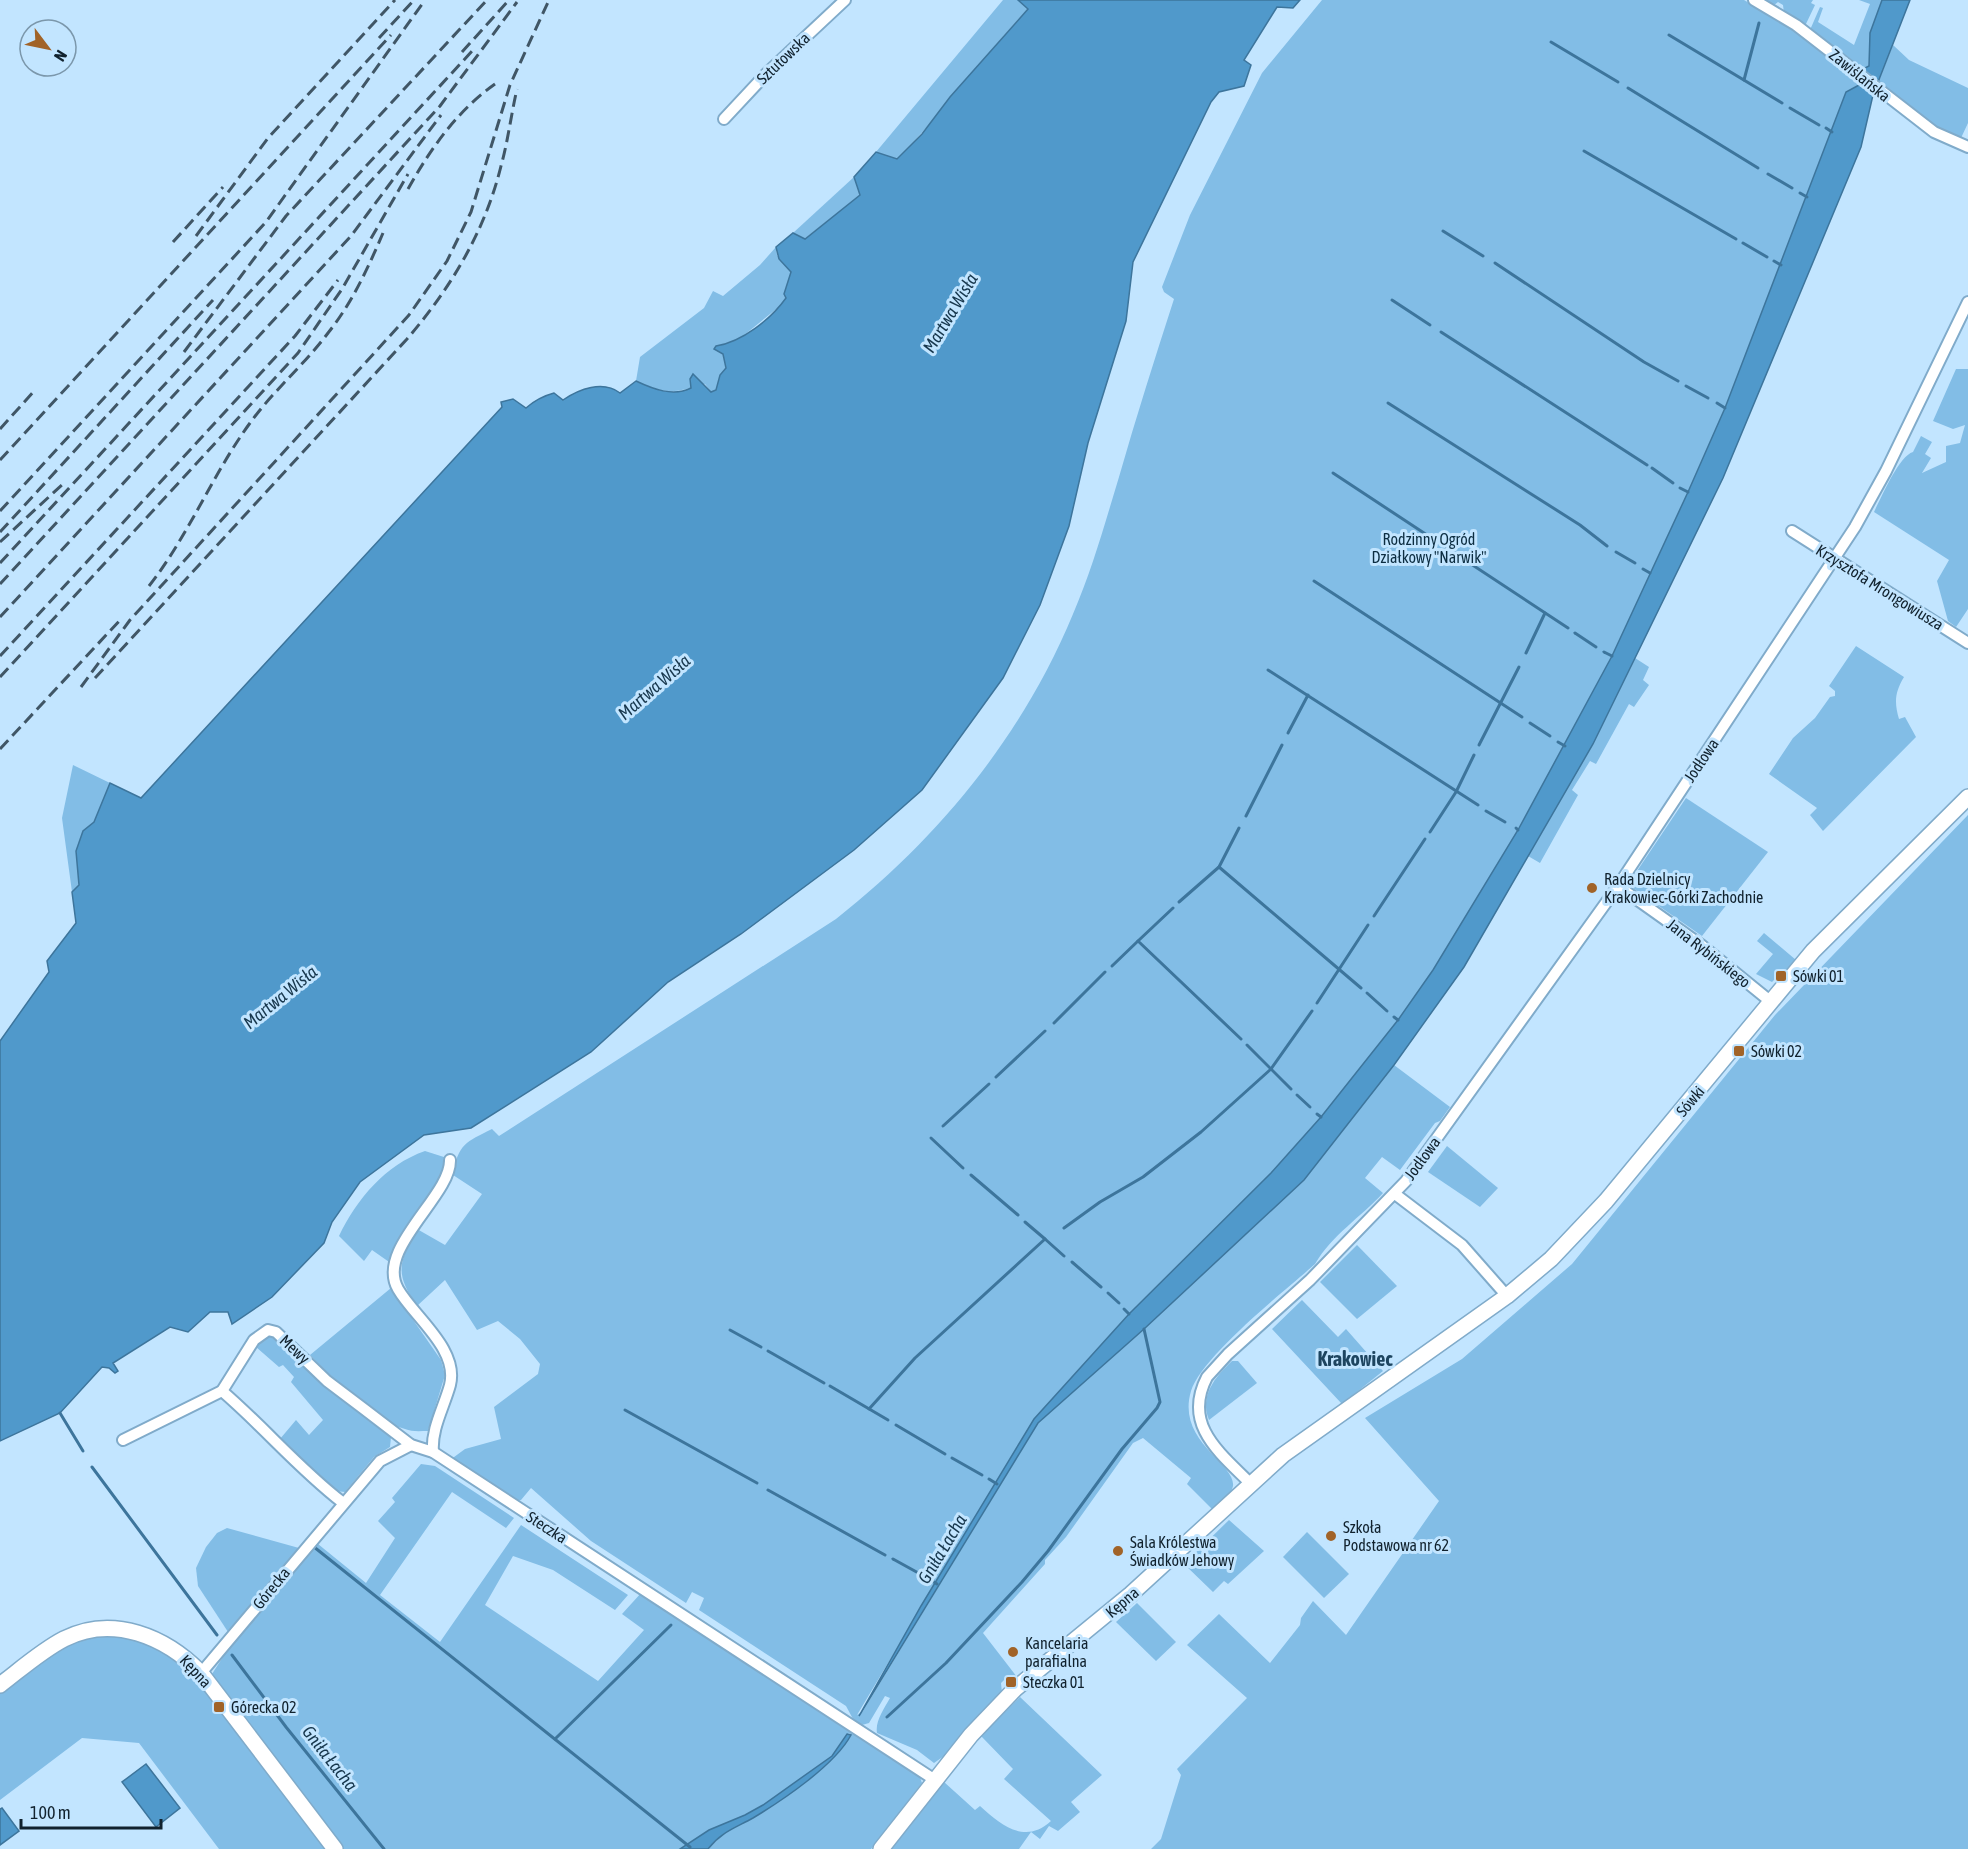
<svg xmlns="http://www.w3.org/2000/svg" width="1968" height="1849" font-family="'Asap Condensed',sans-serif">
	<rect width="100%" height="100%" fill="#c2e5ff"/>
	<g fill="#82bde6">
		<path d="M1003,0H1018L1028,9C982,57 944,112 897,159L876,152Z"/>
		<path d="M1322,0H1744L1793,29L1861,84L1846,92L1725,408L1688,492L1612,656L1518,830L1433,970L1398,1020L1321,1117L1271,1173L1129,1314L1034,1419L857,1715L863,1711L1038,1423L1144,1329L1304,1180L1394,1065L1450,1107L1440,1121L1435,1123L1400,1170L1382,1157L1365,1178L1383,1193C1361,1217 1332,1235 1315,1264C1286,1290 1202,1356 1191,1391C1176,1442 1236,1463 1233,1486C1232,1495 1218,1503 1212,1509L1187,1484L1191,1478L1143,1438L1133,1443L1066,1537L1045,1560V1564L983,1633L1017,1677H1007L1001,1683L1002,1693L944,1756L934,1763L917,1750L877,1733C875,1721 884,1709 890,1698L885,1696L869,1723L862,1725L853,1719L846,1706L699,1610L704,1598L692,1592L686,1603L591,1541L531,1488L521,1500L516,1501L450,1460L465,1449L501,1439L494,1407L538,1374L540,1364L520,1339L498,1321L477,1330L445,1280L417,1306C394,1273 399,1262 417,1229L445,1245L482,1194L453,1175C458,1144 466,1142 492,1129L499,1136L836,919C939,838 1023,735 1073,614C1092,570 1105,523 1119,477C1136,417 1155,358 1174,299L1164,292L1162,287L1190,215L1262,73Z"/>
		<path d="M1763,0H1813L1811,3L1815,5L1805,26L1784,13L1783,5L1778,2L1773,6Z"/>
		<path d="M1859,0H1882L1870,33L1869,66L1861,70L1810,30L1820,7L1823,8L1818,22L1854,45L1870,4Z"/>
		<path d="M1893,45L1909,60L1968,88V123L1961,138L1941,131L1878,83Z"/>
		<path d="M854,177L861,195L804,239L793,233Z"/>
		<path d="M776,247L777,255L791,272L786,298L780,306L738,340L716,346L723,354L726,369L720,375L716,390L711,392L705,384C673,393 667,395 636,381L640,357L704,308L713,291L723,296L760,265Z"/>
		<path d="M1956,369H1968V609L1956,627L1948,621L1937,581L1949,560L1874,512C1882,496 1899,456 1913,452L1921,436L1932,442L1925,454L1931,458L1922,473L1946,462V446L1960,443L1965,425L1953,429L1933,421Z"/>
		<path d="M1856,646L1904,677C1895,692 1894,702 1899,719L1905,717L1916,737L1823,831L1810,815L1817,808L1769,774L1793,738L1815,718L1830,697L1835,696V691L1829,686Z"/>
		<path d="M1635,658L1649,667L1643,680L1649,685L1634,707L1629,704L1596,764L1590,761L1572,790L1578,795L1540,863L1528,856L1593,744Z"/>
		<path d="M73,765L110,783L94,822L83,831L76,851L79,885L72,892L62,818Z"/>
		<path d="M1686,798L1768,852L1702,936L1633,888L1631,880Z"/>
		<path d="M1968,815V1849H1151L1161,1839L1181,1775L1177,1769L1247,1698L1187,1645L1219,1614L1270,1663L1300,1625L1301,1618L1313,1601L1346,1635L1439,1501L1365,1418L1462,1359L1572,1264L1775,1015Z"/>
		<path d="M1764,933L1796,960L1782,976L1780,974L1772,982L1756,974L1773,954L1757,941Z"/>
		<path d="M1447,1146L1498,1188L1480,1207L1428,1172Z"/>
		<path d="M425,1151L447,1158V1171L392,1264L372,1250L364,1261L339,1236C357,1199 385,1165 425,1151Z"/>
		<path d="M1357,1245L1397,1286L1357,1319L1320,1282Z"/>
		<path d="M391,1288L441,1360L445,1375L428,1431C420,1431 412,1432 405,1429C367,1418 337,1382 310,1355Z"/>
		<path d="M1302,1300L1338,1337L1346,1329L1383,1371L1342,1404L1272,1329Z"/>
		<path d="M264,1335H274L391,1437L390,1447L374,1457L345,1492C320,1491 297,1456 280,1439L296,1420L309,1435L323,1420L291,1382L294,1377L283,1365L279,1367L256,1347Z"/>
		<path d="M1232,1361H1238L1257,1383L1209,1420C1199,1396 1215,1377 1232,1361Z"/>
		<path d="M421,1464L435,1466L514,1518L506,1528L452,1492L380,1595L440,1642L521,1525L628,1595L615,1610L553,1570L513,1556L485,1605L598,1681L644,1630L622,1614L642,1592L919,1774L922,1783L871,1849H708L727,1830L752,1818L840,1751L851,1736L849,1733L832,1756L763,1805L745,1815L709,1830L680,1849H341L212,1674L230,1646L255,1614L318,1544L366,1583L395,1538L378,1521L395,1502L392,1498Z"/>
		<path d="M1229,1520L1264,1551L1228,1584L1224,1581L1213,1592L1184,1564Z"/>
		<path d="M227,1528L299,1548L230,1635L198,1586L196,1568L206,1547L217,1533Z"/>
		<path d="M1307,1532L1349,1574L1324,1598L1283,1557Z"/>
		<path d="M1137,1603L1176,1642L1156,1661L1116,1622Z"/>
		<path d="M109,1634L142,1639L185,1664L328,1849H219L139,1743L82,1738L0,1800V1691L37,1662L72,1641Z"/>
		<path d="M1020,1697L1102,1775L1071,1802L1080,1812L1058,1831L1049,1826L1040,1839L1031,1832L1019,1849H891L944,1782L975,1810L980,1806C1001,1825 1025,1845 1051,1821L1004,1779L1013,1769L981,1736Z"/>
	</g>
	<g fill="#5099cb" stroke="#3d759c" stroke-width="1.5">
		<path d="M1018,0H1300L1293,8L1277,7L1244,60L1251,65L1244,86L1219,92L1211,102L1133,262L1126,321L1088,443L1069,526L1040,605L1003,678L922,790L854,850L741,934L668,982L591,1052L471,1128L424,1135L360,1182L332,1222L324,1243L272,1297L232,1324L228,1312H210L188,1332L170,1327L113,1363L118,1371L115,1373L109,1368L102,1367L60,1413L0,1441V1041L49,972L47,961L76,923L72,892L79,885L76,851L83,831L94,822L110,783L141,798L502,407L501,402L513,399L526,408C535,400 543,396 554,393L563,400C579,389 603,380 620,393L636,381C653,389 673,397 691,388L690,379L693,374L711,392L716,390L720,375L726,368L723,354L714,349L716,346C742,342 771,319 786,298L784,294L791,272L779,259L776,247L793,233L805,239L860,195L854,177L876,152L897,159L922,134L950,97L1028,9Z"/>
		<path d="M1882,0H1910L1873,95L1861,147L1723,478L1593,744L1464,967L1394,1065L1304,1180L1144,1329L1038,1423L859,1716L921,1606L1034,1419L1129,1314L1271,1173L1321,1117L1398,1020L1433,970L1518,830L1612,656L1688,492L1725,408L1846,92L1861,84L1863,69L1869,66L1870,33Z"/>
		<path d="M847,1734L851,1735C835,1765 783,1800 753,1818C735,1828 721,1832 708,1849H680L709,1830L745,1815L763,1805L832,1756Z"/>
		<path d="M146,1764L180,1808L156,1827L122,1782Z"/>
		<path d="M2,1808L19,1831L0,1845V1809Z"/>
	</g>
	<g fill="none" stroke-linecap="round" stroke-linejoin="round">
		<g stroke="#3d759c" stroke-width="3">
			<path d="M1669,35L1782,103"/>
			<path d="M1551,42L1618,82"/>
			<path d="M1744,80L1759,23"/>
			<path d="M1628,88L1758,168"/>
			<path d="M1790,108L1819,125"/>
			<path d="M1826,128L1832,132"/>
			<path d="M1584,151L1736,239"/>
			<path d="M1768,174L1792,188"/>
			<path d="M1800,193L1807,197"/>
			<path d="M1443,231L1483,256"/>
			<path d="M1743,243L1767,257"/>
			<path d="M1774,261L1781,265"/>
			<path d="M1495,263L1644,362L1678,381"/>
			<path d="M1392,300L1430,325"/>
			<path d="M1441,332L1647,465"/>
			<path d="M1686,386L1708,398"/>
			<path d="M1388,403L1580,525L1607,546"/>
			<path d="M1717,403L1725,408"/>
			<path d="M1652,468L1673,483"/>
			<path d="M1333,473L1568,628"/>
			<path d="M1680,488L1688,492"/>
			<path d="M1616,552L1635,563"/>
			<path d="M1643,569L1650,573"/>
			<path d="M1314,581L1522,717"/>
			<path d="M1575,633L1596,647"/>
			<path d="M1604,652L1612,656"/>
			<path d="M1526,653L1545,613"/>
			<path d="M1268,670L1478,805"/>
			<path d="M1530,723L1550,736"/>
			<path d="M1288,733L1308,695"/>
			<path d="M1558,742L1565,746"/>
			<path d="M1479,745L1519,667"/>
			<path d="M1486,811L1505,822"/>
			<path d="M1246,816L1282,745"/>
			<path d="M1239,828L1219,867L1361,988"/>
			<path d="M1516,828L1518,830"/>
			<path d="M1430,832L1456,792L1474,755"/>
			<path d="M1179,902L1219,867"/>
			<path d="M1173,908L1138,941L1241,1039"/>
			<path d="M1374,916L1425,839"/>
			<path d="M1112,966L1138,941"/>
			<path d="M1367,993L1387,1011"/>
			<path d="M1317,1003L1368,925"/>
			<path d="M1394,1017L1398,1020"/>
			<path d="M1054,1023L1105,972"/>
			<path d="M1247,1045L1291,1089"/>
			<path d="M996,1077L1045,1031"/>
			<path d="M1297,1095L1310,1107"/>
			<path d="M1317,1114L1321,1117"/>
			<path d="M943,1126L989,1084"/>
			<path d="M931,1138L963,1168"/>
			<path d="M971,1175L1018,1215"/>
			<path d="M1025,1222L1045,1239"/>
			<path d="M1064,1228L1100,1202L1143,1177L1201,1132L1271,1069L1312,1011"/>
			<path d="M1072,1262L1101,1287"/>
			<path d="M1108,1293L1119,1303"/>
			<path d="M1124,1309L1129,1314"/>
			<path d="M730,1330L761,1347"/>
			<path d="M768,1351L824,1383"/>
			<path d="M830,1386L888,1420"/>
			<path d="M869,1409L915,1358L1045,1239L1064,1256"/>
			<path d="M625,1410L757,1483"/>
			<path d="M60,1413L83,1451"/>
			<path d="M896,1425L945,1454"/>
			<path d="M952,1458L982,1475"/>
			<path d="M92,1467L217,1635"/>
			<path d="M989,1479L997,1484"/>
			<path d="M768,1490L885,1555"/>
			<path d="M314,1547L690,1847"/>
			<path d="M893,1559L922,1575"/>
			<path d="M929,1579L937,1584"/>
			<path d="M232,1655L286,1727L384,1849"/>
			<path d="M887,1717L946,1663L1022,1582L1048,1551L1122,1449L1157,1408L1160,1402L1144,1329"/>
			<path d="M555,1739L671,1625"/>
		</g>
		<defs>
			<g id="street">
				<path d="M1754,0L1796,25L1934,132L1968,147"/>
				<path d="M724,119L766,74L845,0"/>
				<path d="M1792,531L1968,643"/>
				<path d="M1618,886L1701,945L1770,1001"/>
				<path d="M1395,1194L1462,1245L1507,1296"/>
				<path d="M222,1391C264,1427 299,1469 342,1502"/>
				<path d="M123,1440L222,1391L254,1340L268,1330L276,1332L327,1381L364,1409L411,1445L433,1452L935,1780"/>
				<path d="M433,1452C431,1429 444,1407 450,1385C459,1349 414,1317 398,1289C375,1249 451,1196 450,1160"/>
				<path d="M1251,1484C1220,1453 1182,1425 1207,1377L1228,1354L1310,1280L1406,1181L1618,886L1855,527L1886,471L1968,302"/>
				<path d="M201,1673L380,1461L411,1445"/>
			</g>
			<g id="secondary">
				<path d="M0,1685C21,1669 41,1651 64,1639C113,1614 166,1637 201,1673L335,1849"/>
				<path d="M881,1849L971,1735L1015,1689L1131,1594L1283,1455L1507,1296L1551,1259L1606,1201L1813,951L1968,797"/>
			</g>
		</defs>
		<use href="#street" stroke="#80abca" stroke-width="14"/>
		<use href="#secondary" stroke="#80abca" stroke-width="18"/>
		<use href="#street" stroke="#fff" stroke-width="10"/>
		<use href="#secondary" stroke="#fff" stroke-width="15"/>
		<g stroke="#405666" stroke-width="3" stroke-dasharray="12 6" stroke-linecap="butt">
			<path d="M379,38L414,0"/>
			<path d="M462,52L509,0"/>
			<path d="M408,189C431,148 457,111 495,84"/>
			<path d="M196,236L268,138L395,0"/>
			<path d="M173,242L223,187"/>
			<path d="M184,352L286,216L487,0"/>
			<path d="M0,429L36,389"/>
			<path d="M0,460L391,35"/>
			<path d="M0,511L266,222L425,0"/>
			<path d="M0,532L213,300"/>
			<path d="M0,542L64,483"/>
			<path d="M0,563L474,49"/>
			<path d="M0,584L440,106L517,2"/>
			<path d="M149,586C189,535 212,475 250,423C273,391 304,365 328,333C352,303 368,268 383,233"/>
			<path d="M0,617L351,236L441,115"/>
			<path d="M0,656L295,336L338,280"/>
			<path d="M0,677L298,353L342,289L408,174"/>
			<path d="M95,678L407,339C451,288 485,231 501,166C508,141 511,115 517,89"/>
			<path d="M81,687L130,620L409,315L447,261L471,212L510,85L549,0"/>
			<path d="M0,749L122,618"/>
		</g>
	</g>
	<g fill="#a16328" stroke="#c2e5ff" stroke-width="2">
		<circle cx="1592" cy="888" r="6"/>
		<rect x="1775" y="970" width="12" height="12" rx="3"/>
		<rect x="1733" y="1045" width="12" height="12" rx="3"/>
		<circle cx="1331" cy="1536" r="6"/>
		<circle cx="1118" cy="1551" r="6"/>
		<circle cx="1013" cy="1652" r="6"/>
		<rect x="1005" y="1676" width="12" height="12" rx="3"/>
		<rect x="213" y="1701" width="12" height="12" rx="3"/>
	</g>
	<g text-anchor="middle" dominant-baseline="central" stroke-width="6" stroke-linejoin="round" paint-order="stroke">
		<g font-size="16" fill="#11222e" stroke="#c2e5ff">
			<text transform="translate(783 58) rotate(-44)">Sztutowska</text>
			<text transform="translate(1860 75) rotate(39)">Zawiślańska</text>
			<text transform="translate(1880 587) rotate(32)">Krzysztofa Mrongowiusza</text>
			<text transform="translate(1701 760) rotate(-56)">Jodłowa</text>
			<text transform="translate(1709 953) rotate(38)">Jana Rybińskiego</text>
			<text transform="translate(1690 1101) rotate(-50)">Sówki</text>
			<text transform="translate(1422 1158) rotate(-54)">Jodłowa</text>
			<text transform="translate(295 1349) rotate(43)">Mewy</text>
			<text transform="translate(547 1527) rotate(33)">Steczka</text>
			<text transform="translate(271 1588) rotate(-51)">Górecka</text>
			<text transform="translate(1122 1602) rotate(-40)">Kępna</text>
			<text transform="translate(196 1671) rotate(47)">Kępna</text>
		</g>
		<g font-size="16" fill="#0c2d41" stroke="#c2e5ff">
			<text x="1429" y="539">Rodzinny Ogród<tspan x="1429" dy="18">Działkowy "Narwik"</tspan></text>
		</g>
		<g font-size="16" fill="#11222e" stroke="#c2e5ff" text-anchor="start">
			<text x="1604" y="879">Rada Dzielnicy<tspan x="1604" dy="18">Krakowiec-Górki Zachodnie</tspan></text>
			<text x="1793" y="976">Sówki 01</text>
			<text x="1751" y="1051">Sówki 02</text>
			<text x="1343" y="1527">Szkoła<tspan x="1343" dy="18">Podstawowa nr 62</tspan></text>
			<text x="1130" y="1542">Sala Królestwa<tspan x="1130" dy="18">Świadków Jehowy</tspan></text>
			<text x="1025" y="1643">Kancelaria<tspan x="1025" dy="18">parafialna</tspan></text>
			<text x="1023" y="1682">Steczka 01</text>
			<text x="231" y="1707">Górecka 02</text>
		</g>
		<g font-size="18" font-style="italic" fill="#17374d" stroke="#c2e5ff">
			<text transform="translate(950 313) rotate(-59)">Martwa Wisła</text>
			<text transform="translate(654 687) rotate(-41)">Martwa Wisła</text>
			<text transform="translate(280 997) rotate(-39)">Martwa Wisła</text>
			<text transform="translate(942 1549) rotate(-59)">Gniła Łacha</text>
			<text transform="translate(330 1758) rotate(52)">Gniła Łacha</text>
		</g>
		<g font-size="20" font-weight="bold" fill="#1d4560" stroke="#c2e5ff">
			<text x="1355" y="1358">Krakowiec</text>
		</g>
	</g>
	<g transform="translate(48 48) rotate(122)"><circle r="28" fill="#c2e5ff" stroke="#7b97ab" stroke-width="1.5"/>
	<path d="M0-4.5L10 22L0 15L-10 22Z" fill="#a16328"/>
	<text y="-9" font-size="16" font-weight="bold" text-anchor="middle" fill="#11222e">N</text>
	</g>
	<path d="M21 1819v9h140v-9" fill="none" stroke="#11222e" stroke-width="3"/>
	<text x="30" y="1819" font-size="18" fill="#11222e" stroke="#c2e5ff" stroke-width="4.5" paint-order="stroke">100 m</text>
</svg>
